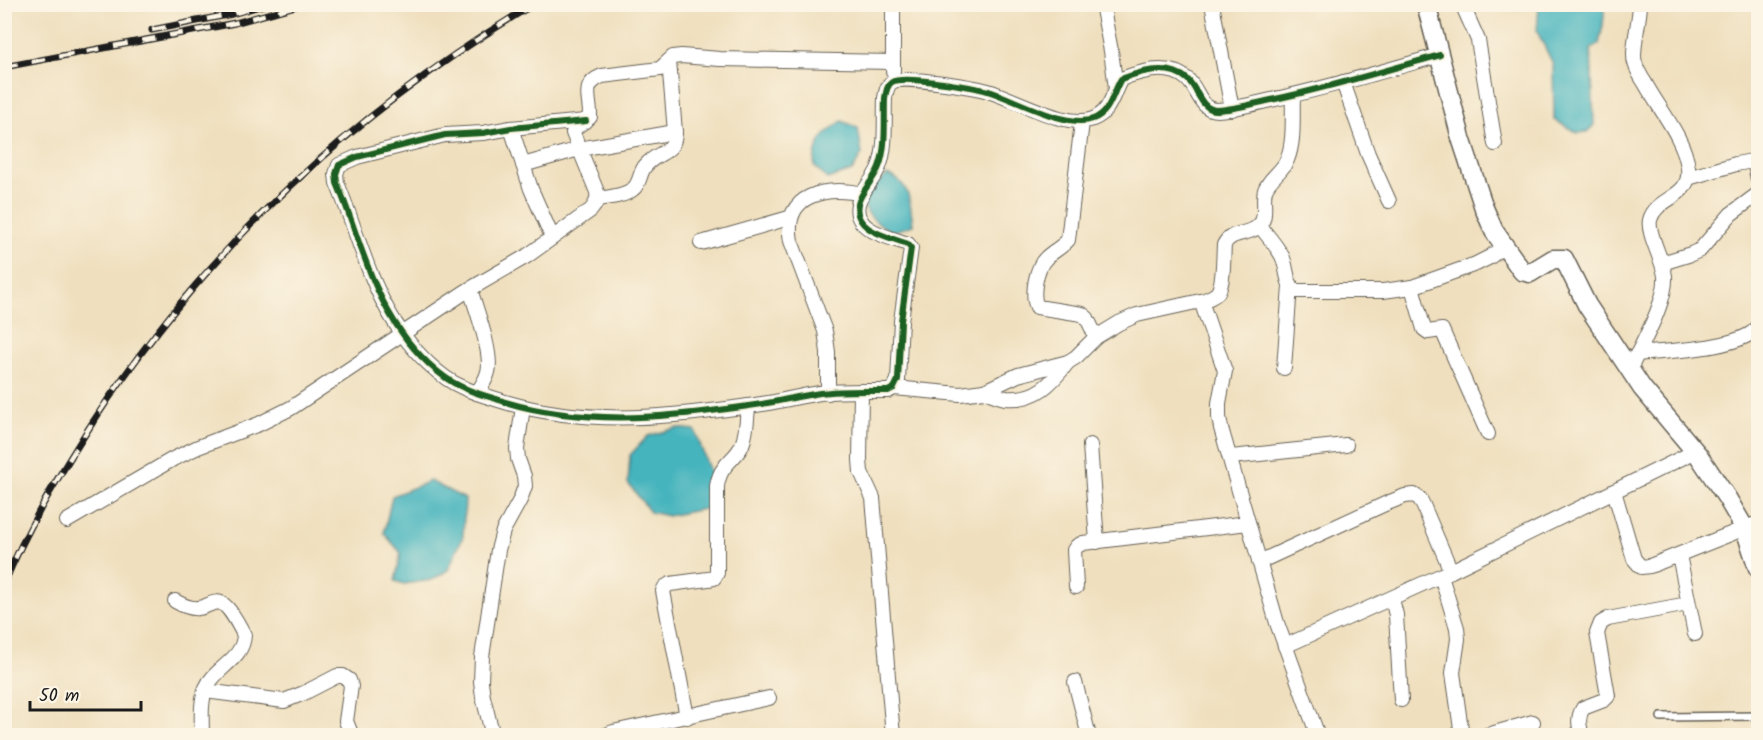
<svg xmlns="http://www.w3.org/2000/svg" width="1763" height="740" font-family="Kalam,sans-serif">
	<rect width="100%" height="100%" fill="#fcf5e5"/>
	<filter id="ink" filterUnits="userSpaceOnUse"><feTurbulence type="fractalNoise" baseFrequency=".0167" numOctaves="2"/><feDisplacementMap in="SourceGraphic" scale="12" xChannelSelector="R" yChannelSelector="G"/><feConvolveMatrix kernelMatrix="1 2 1 2 8 2 1 2 1" color-interpolation-filters="sRGB"/></filter>
	<filter id="wash" filterUnits="userSpaceOnUse"><feTurbulence type="fractalNoise" baseFrequency=".008" numOctaves="4" result="noise"/><feDisplacementMap in="SourceGraphic" scale="24" xChannelSelector="R" yChannelSelector="G"/><feGaussianBlur stdDeviation="1.35" result="paint"/><feColorMatrix in="noise" values="0 0 0 0 0 0 0 0 0 0 0 0 0 0 0 0 0 1.4 0 .05"/><feComposite in="paint" operator="in"/></filter>
	<g filter="url(#wash)">
		<rect width="100%" height="100%" fill="#efdfbe"/>
		<g fill="#44b4bd" stroke="#30686c" stroke-width="1.5">
			<path d="M1539,5H1605L1603,25L1599,44L1591,49L1594,125L1587,132L1578,133L1554,120L1553,64L1537,31Z"/>
			<path d="M842,121L858,128L862,154L852,171L827,179L814,166C815,142 823,134 842,121Z"/>
			<path d="M887,175C911,181 910,204 913,225L892,232C878,223 862,215 863,196Z"/>
			<path d="M677,428L695,430L716,489L713,507L668,516L650,512L628,483L630,455L648,436Z"/>
			<path d="M430,481L465,499L463,536L448,570L432,580L404,584L395,581L401,553L384,533L392,496Z"/>
		</g>
	</g>
	<g filter="url(#ink)">
		<g fill="none" stroke-linecap="round" stroke-linejoin="round">
			<defs>
				<path id="service" d="M1661,717L1758,716"/>
				<g id="minor">
					<path d="M1102,4L1111,51L1116,88"/>
					<path d="M1212,4L1232,109"/>
					<path d="M1462,4L1478,40L1495,144"/>
					<path d="M893,71V4"/>
					<path d="M1343,82L1368,154L1389,201"/>
					<path d="M586,121L511,128L483,133L445,135L357,157L339,165L336,174L337,183C358,233 370,289 402,333C415,352 440,378 462,387C476,394 491,397 505,402C589,427 677,417 762,404C781,401 800,396 820,393C842,390 865,391 888,391L894,388L898,380L901,321L911,248L908,244C890,237 852,231 858,204C861,191 874,180 879,167C887,147 884,120 885,98C886,92 887,85 892,82C903,75 974,87 988,91C1015,99 1066,129 1093,119C1111,112 1112,94 1121,79C1141,71 1169,63 1187,79C1198,88 1200,110 1217,110C1235,109 1253,104 1271,100C1328,88 1384,71 1440,55"/>
					<path d="M1082,122L1068,240C1061,248 1053,251 1046,258C1036,267 1031,296 1037,307L1082,314L1087,318L1096,337"/>
					<path d="M511,128L531,189L552,237"/>
					<path d="M1754,161L1758,179"/>
					<path d="M523,165L579,149L675,132"/>
					<path d="M1688,178L1736,164L1758,160"/>
					<path d="M598,199C609,197 623,197 633,189C641,183 639,172 646,165C658,151 675,154 675,132L669,61"/>
					<path d="M1259,225C1267,235 1276,245 1282,256C1288,268 1285,282 1295,291H1383L1412,287L1476,264L1490,257L1504,246"/>
					<path d="M701,243L789,218"/>
					<path d="M1662,263L1691,254L1700,250L1731,214L1758,194"/>
					<path d="M1412,287L1424,329L1428,332L1442,330L1488,434"/>
					<path d="M470,289C476,309 493,354 488,372C486,380 481,387 477,393"/>
					<path d="M1201,301L1225,371L1219,403V417L1221,428L1277,623L1318,736"/>
					<path d="M1637,354C1665,351 1742,349 1758,327"/>
					<path d="M1284,368L1290,286"/>
					<path d="M1630,369C1641,345 1667,302 1665,276C1663,260 1647,233 1650,220C1656,196 1692,199 1688,168C1685,139 1659,109 1645,83C1641,77 1637,70 1635,63C1631,51 1640,20 1640,4"/>
					<path d="M894,388L960,394L984,391L1018,375L1068,362L1076,357L1096,337L1119,323L1137,315L1205,300C1209,298 1215,296 1218,292C1224,282 1223,257 1224,245C1231,230 1248,236 1259,226C1268,217 1262,201 1265,190C1269,178 1282,172 1287,160C1295,141 1292,116 1293,96"/>
					<path d="M861,391L860,460L861,472L873,498L893,736"/>
					<path d="M984,391C991,393 999,397 1006,398C1036,401 1052,383 1068,362"/>
					<path d="M828,393V352L825,331L791,241C782,193 827,186 863,194"/>
					<path d="M1090,445L1097,542"/>
					<path d="M1231,457L1346,445"/>
					<path d="M1614,491L1634,559L1641,567L1650,566L1758,523"/>
					<path d="M67,521L173,459L198,447L259,424L291,408L465,292L527,256L591,210C596,204 598,200 597,192L573,133L575,128L590,117C591,99 580,85 602,76L660,69L673,57L681,56L720,59L893,62"/>
					<path d="M1679,555L1695,634"/>
					<path d="M1259,562L1385,504L1405,496L1414,495L1420,499L1423,505L1451,571"/>
					<path d="M1441,576L1457,628L1458,639L1453,673L1462,736"/>
					<path d="M1076,587L1074,550L1077,546L1083,543L1248,523"/>
					<path d="M1392,599L1396,615L1401,700"/>
					<path d="M175,601C182,605 190,609 198,608C206,608 213,600 221,603C229,606 240,627 244,635C243,660 215,667 206,688C200,702 202,721 202,736"/>
					<path d="M1285,646L1451,571L1694,452"/>
					<path d="M1075,682L1089,736"/>
					<path d="M205,691L284,701L304,693L337,676H343L349,680L351,686L346,721L352,736"/>
					<path d="M687,717L663,591L665,587L670,584L708,579L714,578L717,573V486C718,480 720,473 724,468C729,460 738,455 742,445C747,433 747,418 748,406"/>
					<path d="M493,736L483,697L481,681L482,657L498,550L503,531L520,500L525,486L524,476L518,459L517,448L523,407"/>
					<path d="M604,736L613,732L769,698"/>
					<path d="M1484,736L1533,722"/>
					<path d="M1582,736C1579,725 1577,718 1583,708L1604,700L1608,696L1597,633L1601,623L1608,619L1688,604"/>
				</g>
				<path id="tertiary" d="M1426,4L1461,138L1484,208L1494,231L1522,271L1530,273L1553,259H1564L1587,305L1642,388L1699,456L1727,498L1745,529L1758,568"/>
			</defs>
			<use href="#service" stroke="#666055" stroke-width="10"/>
			<use href="#minor" stroke="#666055" stroke-width="16"/>
			<use href="#tertiary" stroke="#666055" stroke-width="21"/>
			<use href="#service" stroke="#fff" stroke-width="7"/>
			<use href="#minor" stroke="#fff" stroke-width="14"/>
			<use href="#tertiary" stroke="#fff" stroke-width="18"/>
			<defs>
				<g id="rail">
					<path d="M152,30L232,14L267,4"/>
					<path d="M4,67L235,23L303,4"/>
					<path d="M4,584C27,528 59,475 91,425C206,248 353,112 534,4"/>
				</g>
			</defs>
			<use href="#rail" stroke="#1c1c1c" stroke-width="7"/>
			<use href="#rail" stroke="#fcf5e5" stroke-width="4.5" stroke-dasharray="14" stroke-linecap="butt"/>
			<defs>
				<path id="cycleway" d="M586,121L511,128L483,133L445,135L357,157L339,165L336,174L337,183C358,233 370,289 402,333C415,352 440,378 462,387C476,394 491,397 505,402C589,427 677,417 762,404C781,401 800,396 820,393C842,390 865,391 888,391L894,388L898,380L901,321L911,248L908,244C890,237 852,231 858,204C861,191 874,180 879,167C887,147 884,120 885,98C886,92 887,85 892,82C903,75 974,87 988,91C1015,99 1066,129 1093,119C1111,112 1112,94 1121,79C1141,71 1169,63 1187,79C1198,88 1200,110 1217,110C1235,109 1253,104 1271,100C1328,88 1384,71 1440,55"/>
			</defs>
			<use href="#cycleway" stroke="#fcf5e5" stroke-width="10"/>
			<use href="#cycleway" stroke="#1b5e20" stroke-width="6"/>
		</g>
	</g>
	<rect width="1763" height="740" fill="none" stroke="#fcf5e5" stroke-width="24"/>
	<path d="M30 701v9h111v-9" fill="none" stroke="#1c1c1c" stroke-width="3"/>
	<text x="39" y="701" font-size="18" fill="#1c1c1c" stroke="#fcf5e5" stroke-width="4.5" paint-order="stroke">50 m</text>
</svg>
